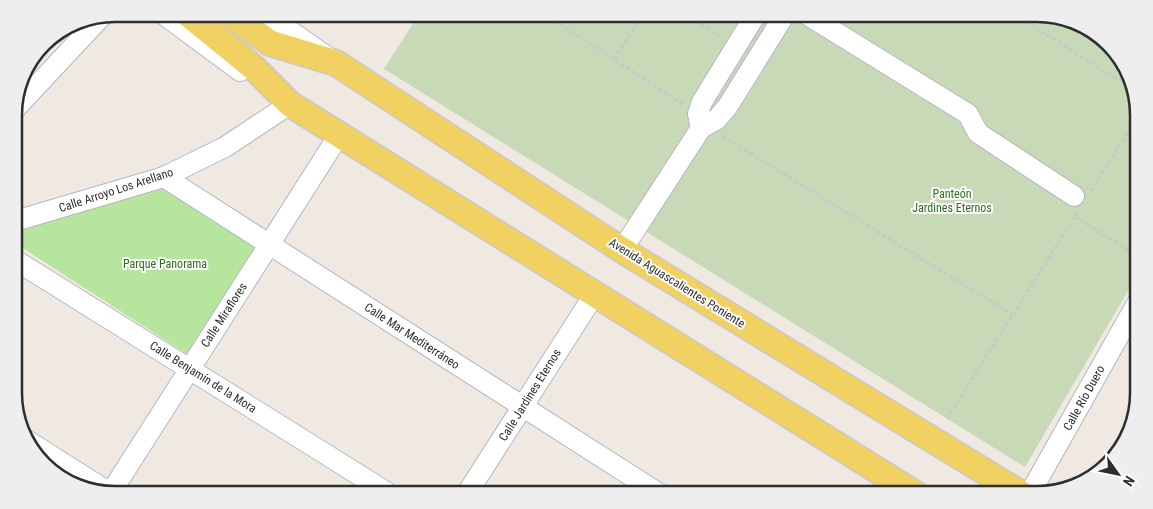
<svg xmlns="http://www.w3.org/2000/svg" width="1153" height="509" font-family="'Roboto Condensed',sans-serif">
	<rect width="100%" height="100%" fill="#efe9e1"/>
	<path fill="#b6e59e" d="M163,187L261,251L190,356L15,243V229Z"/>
	<path fill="#c8d9b8" d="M419,14H1038L1076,21L1118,53L1138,102L1139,272L1025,467L384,69Z"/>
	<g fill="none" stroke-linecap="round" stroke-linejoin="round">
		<defs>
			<g id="minor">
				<path d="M163,14L240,71"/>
				<path d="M266,14L326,56"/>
				<path d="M806,14L968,114L978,133L1074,196"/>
				<path d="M14,110L101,17"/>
				<path d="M701,128L698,114L702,102L756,14"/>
				<path d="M164,177L661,495"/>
				<path d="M15,221L164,177L225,147L290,104L279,96"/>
				<path d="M622,250L701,128L717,119L728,106L785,14"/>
				<path d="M15,260L391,495"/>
				<path d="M28,441L113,495"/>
				<path d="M110,494L339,135"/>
				<path d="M466,495L594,295"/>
				<path d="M1029,495L1139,300"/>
			</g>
			<g id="major">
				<path d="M188,14L253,67L290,104L917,495"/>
				<path d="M229,14L270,43L336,63L622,250L1023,495"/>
			</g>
		</defs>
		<use href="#minor" stroke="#b4b7c1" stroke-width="22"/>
		<use href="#major" stroke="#c9c9c9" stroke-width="28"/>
		<g stroke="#c9c9c9" stroke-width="3" stroke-dasharray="4 2.5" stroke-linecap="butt">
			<path d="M544,14L683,104"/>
			<path d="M684,14L721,37"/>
			<path d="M1014,14L1134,90"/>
			<path d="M614,59L643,14"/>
			<path d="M722,136L1013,315"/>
			<path d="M1091,191L1138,115"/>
			<path d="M1075,217L1139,257"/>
			<path d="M947,419L1077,213"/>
		</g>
		<use href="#minor" stroke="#fff" stroke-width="20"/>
		<use href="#major" stroke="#f2d163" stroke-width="25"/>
	</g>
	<g text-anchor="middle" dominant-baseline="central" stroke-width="4" stroke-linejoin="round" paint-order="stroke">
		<g font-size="12" fill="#2e2e2e" stroke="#fff">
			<text transform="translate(116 190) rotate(-18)">Calle Arroyo Los Arellano</text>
			<text transform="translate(677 283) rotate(32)">Avenida Aguascalientes Poniente</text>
			<text transform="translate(224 315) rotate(-57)">Calle Miraflores</text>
			<text transform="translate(412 336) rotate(33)">Calle Mar Mediterráneo</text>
			<text transform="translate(203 377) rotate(32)">Calle Benjamín de la Mora</text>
			<text transform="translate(530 395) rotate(-58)">Calle Jardines Eternos</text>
			<text transform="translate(1084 398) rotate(-61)">Calle Río Duero</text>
		</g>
		<g font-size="12" fill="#2c6e1b" stroke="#fff">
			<text x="952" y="194">Panteón<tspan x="952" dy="14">Jardines Eternos</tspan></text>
			<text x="165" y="264">Parque Panorama</text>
		</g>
	</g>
	<path d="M0 0H1153V509H0ZM115 22H1037A93 93 0 0 1 1130 115V393A93 93 0 0 1 1037 486H115A93 93 0 0 1 22 393V115A93 93 0 0 1 115 22Z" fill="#eee" fill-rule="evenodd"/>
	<path fill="none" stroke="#2e2e2e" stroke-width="2.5" d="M115 22H1037A93 93 0 0 1 1130 115V393A93 93 0 0 1 1037 486H115A93 93 0 0 1 22 393V115A93 93 0 0 1 115 22Z"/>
	<g transform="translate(1118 474) rotate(123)" stroke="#ffffff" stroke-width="4" paint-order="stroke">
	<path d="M0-4L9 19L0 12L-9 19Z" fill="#2e2e2e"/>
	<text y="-8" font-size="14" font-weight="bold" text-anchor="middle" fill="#2e2e2e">N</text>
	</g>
</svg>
